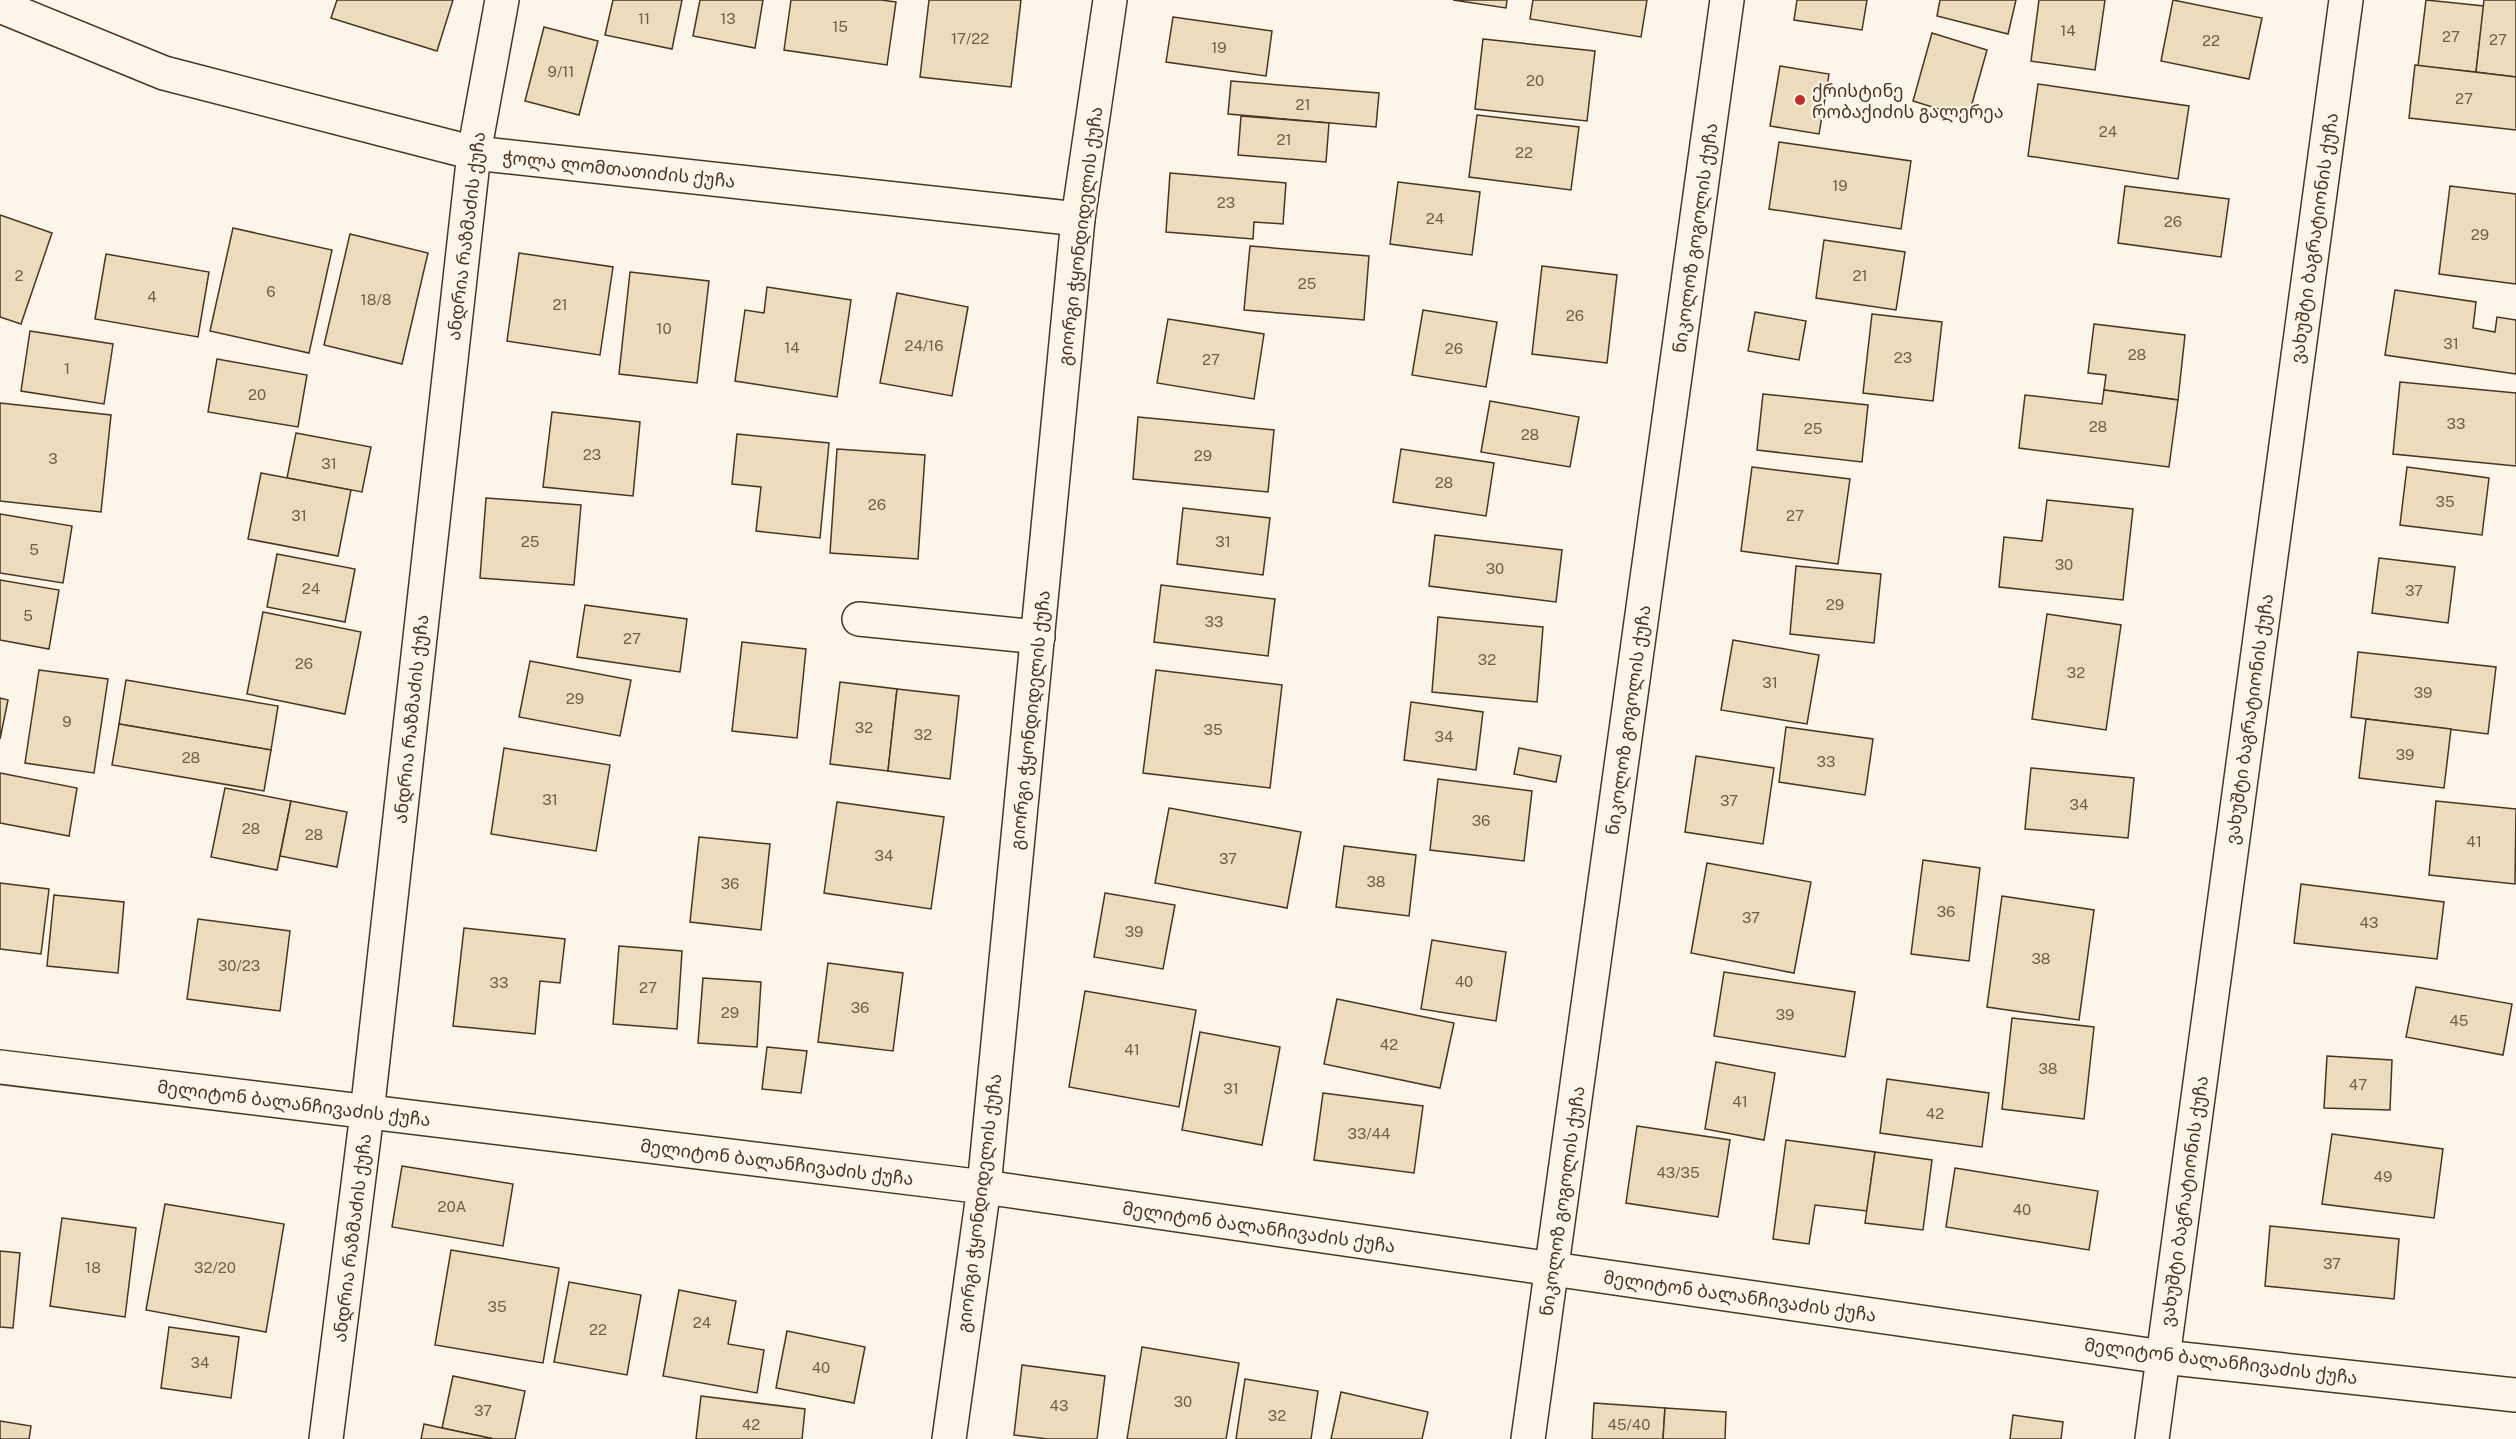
<svg xmlns="http://www.w3.org/2000/svg" width="2516" height="1439" font-family="'Public Sans','Noto Sans Georgian',sans-serif">
	<rect width="100%" height="100%" fill="#fbf6e9"/>
	<g fill="#ecdcbc" stroke="#4a3520" stroke-width="1.5">
		<path d="M337,0H453L437,51L331,18Z"/>
		<path d="M613,0H682L672,49L605,35Z"/>
		<path d="M700,0H763L755,48L693,36Z"/>
		<path d="M791,0H881L896,2L887,65L784,50Z"/>
		<path d="M929,0H1021L1011,87L920,77Z"/>
		<path d="M1453,0H1507L1506,8Z"/>
		<path d="M1533,0H1647L1641,37L1530,19Z"/>
		<path d="M1797,0H1867L1862,30L1794,20Z"/>
		<path d="M1940,0H2016L2008,34L1937,16Z"/>
		<path d="M2039,0H2105L2095,70L2031,61Z"/>
		<path d="M2173,0L2262,18L2249,79L2161,61Z"/>
		<path d="M2426,0L2484,6L2476,72L2418,66Z"/>
		<path d="M2484,0H2516V77L2476,72Z"/>
		<path d="M1173,17L1272,31L1266,76L1166,62Z"/>
		<path d="M544,27L598,41L579,115L525,101Z"/>
		<path d="M1932,33L1987,50L1968,118L1913,101Z"/>
		<path d="M1483,39L1595,51L1587,121L1475,109Z"/>
		<path d="M2415,65L2516,77V130L2409,118Z"/>
		<path d="M1780,66L1829,74L1819,134L1770,126Z"/>
		<path d="M1231,81L1379,93L1376,127L1228,114Z"/>
		<path d="M2038,84L2189,106L2178,179L2028,156Z"/>
		<path d="M1477,115L1579,127L1571,190L1469,177Z"/>
		<path d="M1241,116L1329,123L1326,162L1238,155Z"/>
		<path d="M1779,142L1911,161L1901,229L1769,209Z"/>
		<path d="M1170,173L1286,183L1283,224L1254,222L1253,239L1166,232Z"/>
		<path d="M1398,182L1480,192L1472,255L1390,244Z"/>
		<path d="M2125,186L2229,199L2221,257L2118,243Z"/>
		<path d="M2450,186L2516,194V284L2439,274Z"/>
		<path d="M0,215L52,233L21,324L0,317Z"/>
		<path d="M233,228L332,250L309,353L210,331Z"/>
		<path d="M350,234L428,253L402,364L324,345Z"/>
		<path d="M1824,240L1905,252L1896,310L1816,298Z"/>
		<path d="M1250,246L1369,256L1364,320L1244,310Z"/>
		<path d="M519,253L613,267L600,355L507,341Z"/>
		<path d="M106,254L209,272L198,337L95,319Z"/>
		<path d="M1542,266L1617,275L1607,363L1532,354Z"/>
		<path d="M630,272L709,281L697,383L619,374Z"/>
		<path d="M767,287L851,300L837,397L735,381L745,310L764,313Z"/>
		<path d="M2395,290L2476,302L2473,328L2495,332L2497,317L2516,320V374L2385,355Z"/>
		<path d="M897,293L968,307L952,396L880,383Z"/>
		<path d="M1423,310L1497,322L1486,387L1412,375Z"/>
		<path d="M1755,312L1806,321L1799,360L1748,351Z"/>
		<path d="M1872,314L1942,322L1933,401L1863,393Z"/>
		<path d="M1168,319L1264,334L1254,399L1157,383Z"/>
		<path d="M2094,324L2185,335L2178,400L2104,390L2106,375L2088,373Z"/>
		<path d="M30,331L113,344L104,404L21,391Z"/>
		<path d="M217,359L307,375L298,427L208,412Z"/>
		<path d="M2400,382L2516,393V466L2393,454Z"/>
		<path d="M2104,390L2178,400L2169,467L2019,448L2025,395L2102,404Z"/>
		<path d="M1763,394L1868,405L1862,462L1757,450Z"/>
		<path d="M1490,401L1579,417L1570,467L1481,452Z"/>
		<path d="M0,403L111,415L101,512L0,501Z"/>
		<path d="M552,412L640,422L633,496L543,487Z"/>
		<path d="M1138,417L1274,430L1268,492L1133,479Z"/>
		<path d="M296,433L371,447L362,492L287,478Z"/>
		<path d="M737,434L829,443L820,538L756,531L761,487L732,484Z"/>
		<path d="M837,449L925,455L918,559L830,553Z"/>
		<path d="M1401,449L1494,463L1486,516L1393,502Z"/>
		<path d="M1752,467L1850,479L1838,564L1741,551Z"/>
		<path d="M2407,467L2489,478L2482,535L2400,525Z"/>
		<path d="M261,473L351,490L338,556L248,539Z"/>
		<path d="M486,498L581,505L574,585L480,578Z"/>
		<path d="M2047,500L2133,509L2123,600L1999,587L2004,537L2042,541Z"/>
		<path d="M1183,508L1270,518L1263,575L1177,564Z"/>
		<path d="M0,514L72,526L63,583L0,573Z"/>
		<path d="M1435,535L1562,550L1556,602L1429,586Z"/>
		<path d="M277,554L355,569L345,622L267,607Z"/>
		<path d="M2379,558L2455,567L2448,623L2372,613Z"/>
		<path d="M1796,566L1881,574L1874,643L1790,634Z"/>
		<path d="M0,580L59,590L49,649L0,640Z"/>
		<path d="M1161,585L1275,599L1268,656L1154,642Z"/>
		<path d="M585,605L687,619L680,672L577,657Z"/>
		<path d="M263,612L361,632L345,714L247,694Z"/>
		<path d="M2047,614L2121,625L2106,730L2032,719Z"/>
		<path d="M1438,617L1543,627L1537,702L1432,692Z"/>
		<path d="M1733,640L1819,655L1807,724L1721,710Z"/>
		<path d="M742,642L806,649L797,738L732,731Z"/>
		<path d="M2358,652L2496,667L2488,734L2351,717Z"/>
		<path d="M530,661L631,680L620,736L519,717Z"/>
		<path d="M39,670L108,679L94,773L25,763Z"/>
		<path d="M1156,670L1282,685L1270,788L1143,773Z"/>
		<path d="M126,680L278,706L271,750L119,724Z"/>
		<path d="M840,682L897,689L888,771L830,764Z"/>
		<path d="M897,689L959,696L950,779L888,771Z"/>
		<path d="M0,698L8,700L0,739Z"/>
		<path d="M1411,702L1483,712L1476,770L1404,760Z"/>
		<path d="M2366,719L2451,729L2444,788L2359,778Z"/>
		<path d="M119,724L271,750L264,791L112,765Z"/>
		<path d="M1786,727L1873,739L1865,795L1779,782Z"/>
		<path d="M504,748L610,765L596,851L491,834Z"/>
		<path d="M1519,748L1561,756L1556,782L1514,774Z"/>
		<path d="M1696,756L1774,768L1763,844L1685,832Z"/>
		<path d="M2031,768L2134,778L2128,838L2025,829Z"/>
		<path d="M0,773L77,788L69,836L0,823Z"/>
		<path d="M1438,779L1532,791L1524,861L1430,850Z"/>
		<path d="M225,788L291,801L277,870L211,857Z"/>
		<path d="M291,801L347,812L337,867L280,856Z"/>
		<path d="M2436,801L2516,809L2515,884L2429,875Z"/>
		<path d="M837,802L944,817L931,909L824,893Z"/>
		<path d="M1169,808L1301,832L1287,908L1155,883Z"/>
		<path d="M699,837L770,844L761,930L690,922Z"/>
		<path d="M1344,846L1416,855L1409,916L1336,907Z"/>
		<path d="M1923,860L1980,868L1969,961L1911,954Z"/>
		<path d="M1707,863L1811,882L1794,973L1691,953Z"/>
		<path d="M0,883L49,889L41,954L0,949Z"/>
		<path d="M2301,884L2444,902L2437,959L2294,943Z"/>
		<path d="M1105,893L1175,905L1163,969L1094,957Z"/>
		<path d="M54,895L124,902L118,973L47,966Z"/>
		<path d="M2002,896L2094,910L2079,1020L1987,1007Z"/>
		<path d="M198,919L290,931L280,1011L187,999Z"/>
		<path d="M464,928L565,939L560,983L540,981L535,1034L453,1026Z"/>
		<path d="M1432,940L1506,952L1496,1021L1421,1009Z"/>
		<path d="M619,946L682,951L677,1029L613,1024Z"/>
		<path d="M828,963L903,973L893,1051L818,1042Z"/>
		<path d="M1724,972L1855,992L1845,1057L1714,1036Z"/>
		<path d="M703,978L761,982L757,1047L698,1043Z"/>
		<path d="M2416,987L2512,1004L2503,1055L2406,1037Z"/>
		<path d="M1085,991L1196,1010L1179,1107L1069,1087Z"/>
		<path d="M1337,999L1454,1023L1440,1088L1324,1064Z"/>
		<path d="M2012,1018L2094,1027L2084,1119L2002,1109Z"/>
		<path d="M1200,1032L1280,1047L1262,1145L1182,1130Z"/>
		<path d="M767,1047L807,1051L801,1093L762,1089Z"/>
		<path d="M2327,1056L2392,1060L2390,1110L2324,1108Z"/>
		<path d="M1716,1062L1775,1073L1764,1140L1705,1129Z"/>
		<path d="M1887,1079L1989,1093L1982,1147L1880,1133Z"/>
		<path d="M1323,1093L1423,1106L1414,1173L1314,1160Z"/>
		<path d="M1637,1126L1730,1140L1718,1217L1626,1203Z"/>
		<path d="M2332,1134L2443,1149L2434,1218L2322,1204Z"/>
		<path d="M1786,1140L1875,1152L1867,1211L1815,1205L1809,1244L1773,1239Z"/>
		<path d="M1875,1152L1932,1160L1923,1230L1865,1223Z"/>
		<path d="M402,1166L513,1184L503,1246L392,1227Z"/>
		<path d="M1955,1168L2098,1191L2089,1250L1946,1227Z"/>
		<path d="M165,1204L284,1224L266,1332L146,1310Z"/>
		<path d="M62,1218L136,1228L125,1317L50,1306Z"/>
		<path d="M2270,1226L2399,1239L2394,1299L2265,1286Z"/>
		<path d="M451,1250L559,1268L543,1363L435,1345Z"/>
		<path d="M0,1251L20,1253L13,1328L0,1327Z"/>
		<path d="M569,1282L641,1295L627,1375L554,1362Z"/>
		<path d="M679,1290L736,1301L728,1344L764,1350L757,1393L663,1376Z"/>
		<path d="M169,1327L239,1337L231,1398L161,1388Z"/>
		<path d="M787,1331L865,1347L854,1403L776,1388Z"/>
		<path d="M1142,1347L1239,1363L1226,1439H1127Z"/>
		<path d="M1022,1365L1105,1376L1097,1439H1048L1014,1435Z"/>
		<path d="M453,1376L525,1391L515,1439H494L442,1428Z"/>
		<path d="M1245,1379L1318,1391L1311,1439H1236Z"/>
		<path d="M1341,1392L1428,1412L1422,1439H1331Z"/>
		<path d="M701,1396L805,1409L802,1439H696Z"/>
		<path d="M1594,1403L1665,1408L1663,1439H1592Z"/>
		<path d="M1665,1408L1726,1412L1725,1439H1663Z"/>
		<path d="M2013,1415L2063,1422L2061,1439H2010Z"/>
		<path d="M0,1421L31,1426L29,1439H0Z"/>
		<path d="M424,1424L442,1428L494,1439H421Z"/>
	</g>
	<g fill="none" stroke-linecap="round" stroke-linejoin="round">
		<defs>
			<g id="street">
				<path d="M0,6L164,73L474,153L1078,219"/>
				<path d="M859,619L1038,637"/>
				<path d="M0,1067L984,1187L2163,1357L2516,1395"/>
				<path d="M326,1439L367,1113L474,153L502,0"/>
				<path d="M949,1439L984,1187L1078,219L1110,0"/>
				<path d="M1528,1439L1727,0"/>
			</g>
			<path id="secondary" d="M2152,1439L2346,0"/>
		</defs>
		<use href="#street" stroke="#4a3520" stroke-width="36"/>
		<use href="#secondary" stroke="#4a3520" stroke-width="36"/>
		<use href="#street" stroke="#fbf6e9" stroke-width="33"/>
		<use href="#secondary" stroke="#fbf6e9" stroke-width="33"/>
	</g>
	<circle fill="#c62828" stroke="#fbf6e9" stroke-width="2" cx="1800" cy="100" r="6"/>
	<g text-anchor="middle" dominant-baseline="central" stroke-width="4.5" stroke-linejoin="round" paint-order="stroke">
		<g font-size="15" fill="#725f47">
			<text x="644" y="18">11</text>
			<text x="728" y="18">13</text>
			<text x="840" y="26">15</text>
			<text x="2068" y="30">14</text>
			<text x="2451" y="36">27</text>
			<text x="970" y="38">17/22</text>
			<text x="2498" y="39">27</text>
			<text x="2211" y="40">22</text>
			<text x="1219" y="47">19</text>
			<text x="561" y="71">9/11</text>
			<text x="1535" y="80">20</text>
			<text x="2464" y="98">27</text>
			<text x="1303" y="104">21</text>
			<text x="2108" y="131">24</text>
			<text x="1284" y="139">21</text>
			<text x="1524" y="152">22</text>
			<text x="1840" y="185">19</text>
			<text x="1226" y="202">23</text>
			<text x="1435" y="218">24</text>
			<text x="2173" y="221">26</text>
			<text x="2480" y="234">29</text>
			<text x="19" y="275">2</text>
			<text x="1860" y="275">21</text>
			<text x="1307" y="283">25</text>
			<text x="271" y="291">6</text>
			<text x="152" y="296">4</text>
			<text x="376" y="299">18/8</text>
			<text x="560" y="304">21</text>
			<text x="1575" y="315">26</text>
			<text x="664" y="328">10</text>
			<text x="2451" y="343">31</text>
			<text x="924" y="345">24/16</text>
			<text x="792" y="347">14</text>
			<text x="1454" y="348">26</text>
			<text x="2137" y="354">28</text>
			<text x="1903" y="357">23</text>
			<text x="1211" y="359">27</text>
			<text x="67" y="368">1</text>
			<text x="257" y="394">20</text>
			<text x="2456" y="423">33</text>
			<text x="2098" y="426">28</text>
			<text x="1813" y="428">25</text>
			<text x="1530" y="434">28</text>
			<text x="592" y="454">23</text>
			<text x="1203" y="455">29</text>
			<text x="53" y="458">3</text>
			<text x="329" y="463">31</text>
			<text x="1444" y="482">28</text>
			<text x="2445" y="501">35</text>
			<text x="877" y="504">26</text>
			<text x="299" y="515">31</text>
			<text x="1795" y="515">27</text>
			<text x="530" y="541">25</text>
			<text x="1223" y="541">31</text>
			<text x="34" y="549">5</text>
			<text x="2064" y="564">30</text>
			<text x="1495" y="568">30</text>
			<text x="311" y="588">24</text>
			<text x="2414" y="590">37</text>
			<text x="1835" y="604">29</text>
			<text x="28" y="615">5</text>
			<text x="1214" y="621">33</text>
			<text x="632" y="638">27</text>
			<text x="1487" y="659">32</text>
			<text x="304" y="663">26</text>
			<text x="2076" y="672">32</text>
			<text x="1770" y="682">31</text>
			<text x="2423" y="692">39</text>
			<text x="575" y="698">29</text>
			<text x="67" y="721">9</text>
			<text x="864" y="727">32</text>
			<text x="1213" y="729">35</text>
			<text x="923" y="734">32</text>
			<text x="1444" y="736">34</text>
			<text x="2405" y="754">39</text>
			<text x="191" y="757">28</text>
			<text x="1826" y="761">33</text>
			<text x="550" y="799">31</text>
			<text x="1729" y="800">37</text>
			<text x="2079" y="804">34</text>
			<text x="1481" y="820">36</text>
			<text x="251" y="828">28</text>
			<text x="314" y="834">28</text>
			<text x="2474" y="841">41</text>
			<text x="884" y="855">34</text>
			<text x="1228" y="858">37</text>
			<text x="1376" y="881">38</text>
			<text x="730" y="883">36</text>
			<text x="1946" y="911">36</text>
			<text x="1751" y="917">37</text>
			<text x="2369" y="922">43</text>
			<text x="1134" y="931">39</text>
			<text x="2041" y="958">38</text>
			<text x="239" y="965">30/23</text>
			<text x="1464" y="981">40</text>
			<text x="499" y="982">33</text>
			<text x="648" y="987">27</text>
			<text x="860" y="1007">36</text>
			<text x="730" y="1012">29</text>
			<text x="1785" y="1014">39</text>
			<text x="2459" y="1020">45</text>
			<text x="1389" y="1044">42</text>
			<text x="1132" y="1049">41</text>
			<text x="2048" y="1068">38</text>
			<text x="2358" y="1084">47</text>
			<text x="1231" y="1088">31</text>
			<text x="1740" y="1101">41</text>
			<text x="1935" y="1113">42</text>
			<text x="1369" y="1133">33/44</text>
			<text x="1678" y="1172">43/35</text>
			<text x="2383" y="1176">49</text>
			<text x="452" y="1206">20A</text>
			<text x="2022" y="1209">40</text>
			<text x="2332" y="1263">37</text>
			<text x="93" y="1267">18</text>
			<text x="215" y="1267">32/20</text>
			<text x="497" y="1306">35</text>
			<text x="702" y="1322">24</text>
			<text x="598" y="1329">22</text>
			<text x="200" y="1362">34</text>
			<text x="821" y="1367">40</text>
			<text x="1183" y="1401">30</text>
			<text x="1059" y="1405">43</text>
			<text x="483" y="1410">37</text>
			<text x="1277" y="1415">32</text>
			<text x="751" y="1424">42</text>
			<text x="1629" y="1424">45/40</text>
		</g>
		<g font-size="18" fill="#4a3520" stroke="#fbf6e9" text-anchor="start">
			<text x="1812" y="90">ქრისტინე<tspan x="1812" dy="21">რობაქიძის გალერეა</tspan></text>
		</g>
		<g font-size="18" fill="#4a3520" stroke="#fbf6e9">
			<text transform="translate(619 169) rotate(6)">ჭოლა ლომთათიძის ქუჩა</text>
			<text transform="translate(466 236) rotate(-83)">ანდრია რაზმაძის ქუჩა</text>
			<text transform="translate(1080 236) rotate(-83)">გიორგი ჭყონდიდელის ქუჩა</text>
			<text transform="translate(1695 238) rotate(-82)">ნიკოლოზ გოგოლის ქუჩა</text>
			<text transform="translate(2314 238) rotate(-82)">ვახუშტი ბაგრატიონის ქუჩა</text>
			<text transform="translate(411 719) rotate(-84)">ანდრია რაზმაძის ქუჩა</text>
			<text transform="translate(2249 719) rotate(-82)">ვახუშტი ბაგრატიონის ქუჩა</text>
			<text transform="translate(1030 720) rotate(-84)">გიორგი ჭყონდიდელის ქუჩა</text>
			<text transform="translate(1628 720) rotate(-82)">ნიკოლოზ გოგოლის ქუჩა</text>
			<text transform="translate(294 1103) rotate(7)">მელიტონ ბალანჩივაძის ქუჩა</text>
			<text transform="translate(777 1162) rotate(7)">მელიტონ ბალანჩივაძის ქუჩა</text>
			<text transform="translate(1562 1201) rotate(-82)">ნიკოლოზ გოგოლის ქუჩა</text>
			<text transform="translate(2184 1201) rotate(-82)">ვახუშტი ბაგრატიონის ქუჩა</text>
			<text transform="translate(979 1203) rotate(-83)">გიორგი ჭყონდიდელის ქუჩა</text>
			<text transform="translate(1259 1227) rotate(8)">მელიტონ ბალანჩივაძის ქუჩა</text>
			<text transform="translate(352 1238) rotate(-83)">ანდრია რაზმაძის ქუჩა</text>
			<text transform="translate(1740 1296) rotate(8)">მელიტონ ბალანჩივაძის ქუჩა</text>
			<text transform="translate(2221 1361) rotate(7)">მელიტონ ბალანჩივაძის ქუჩა</text>
		</g>
	</g>
</svg>
